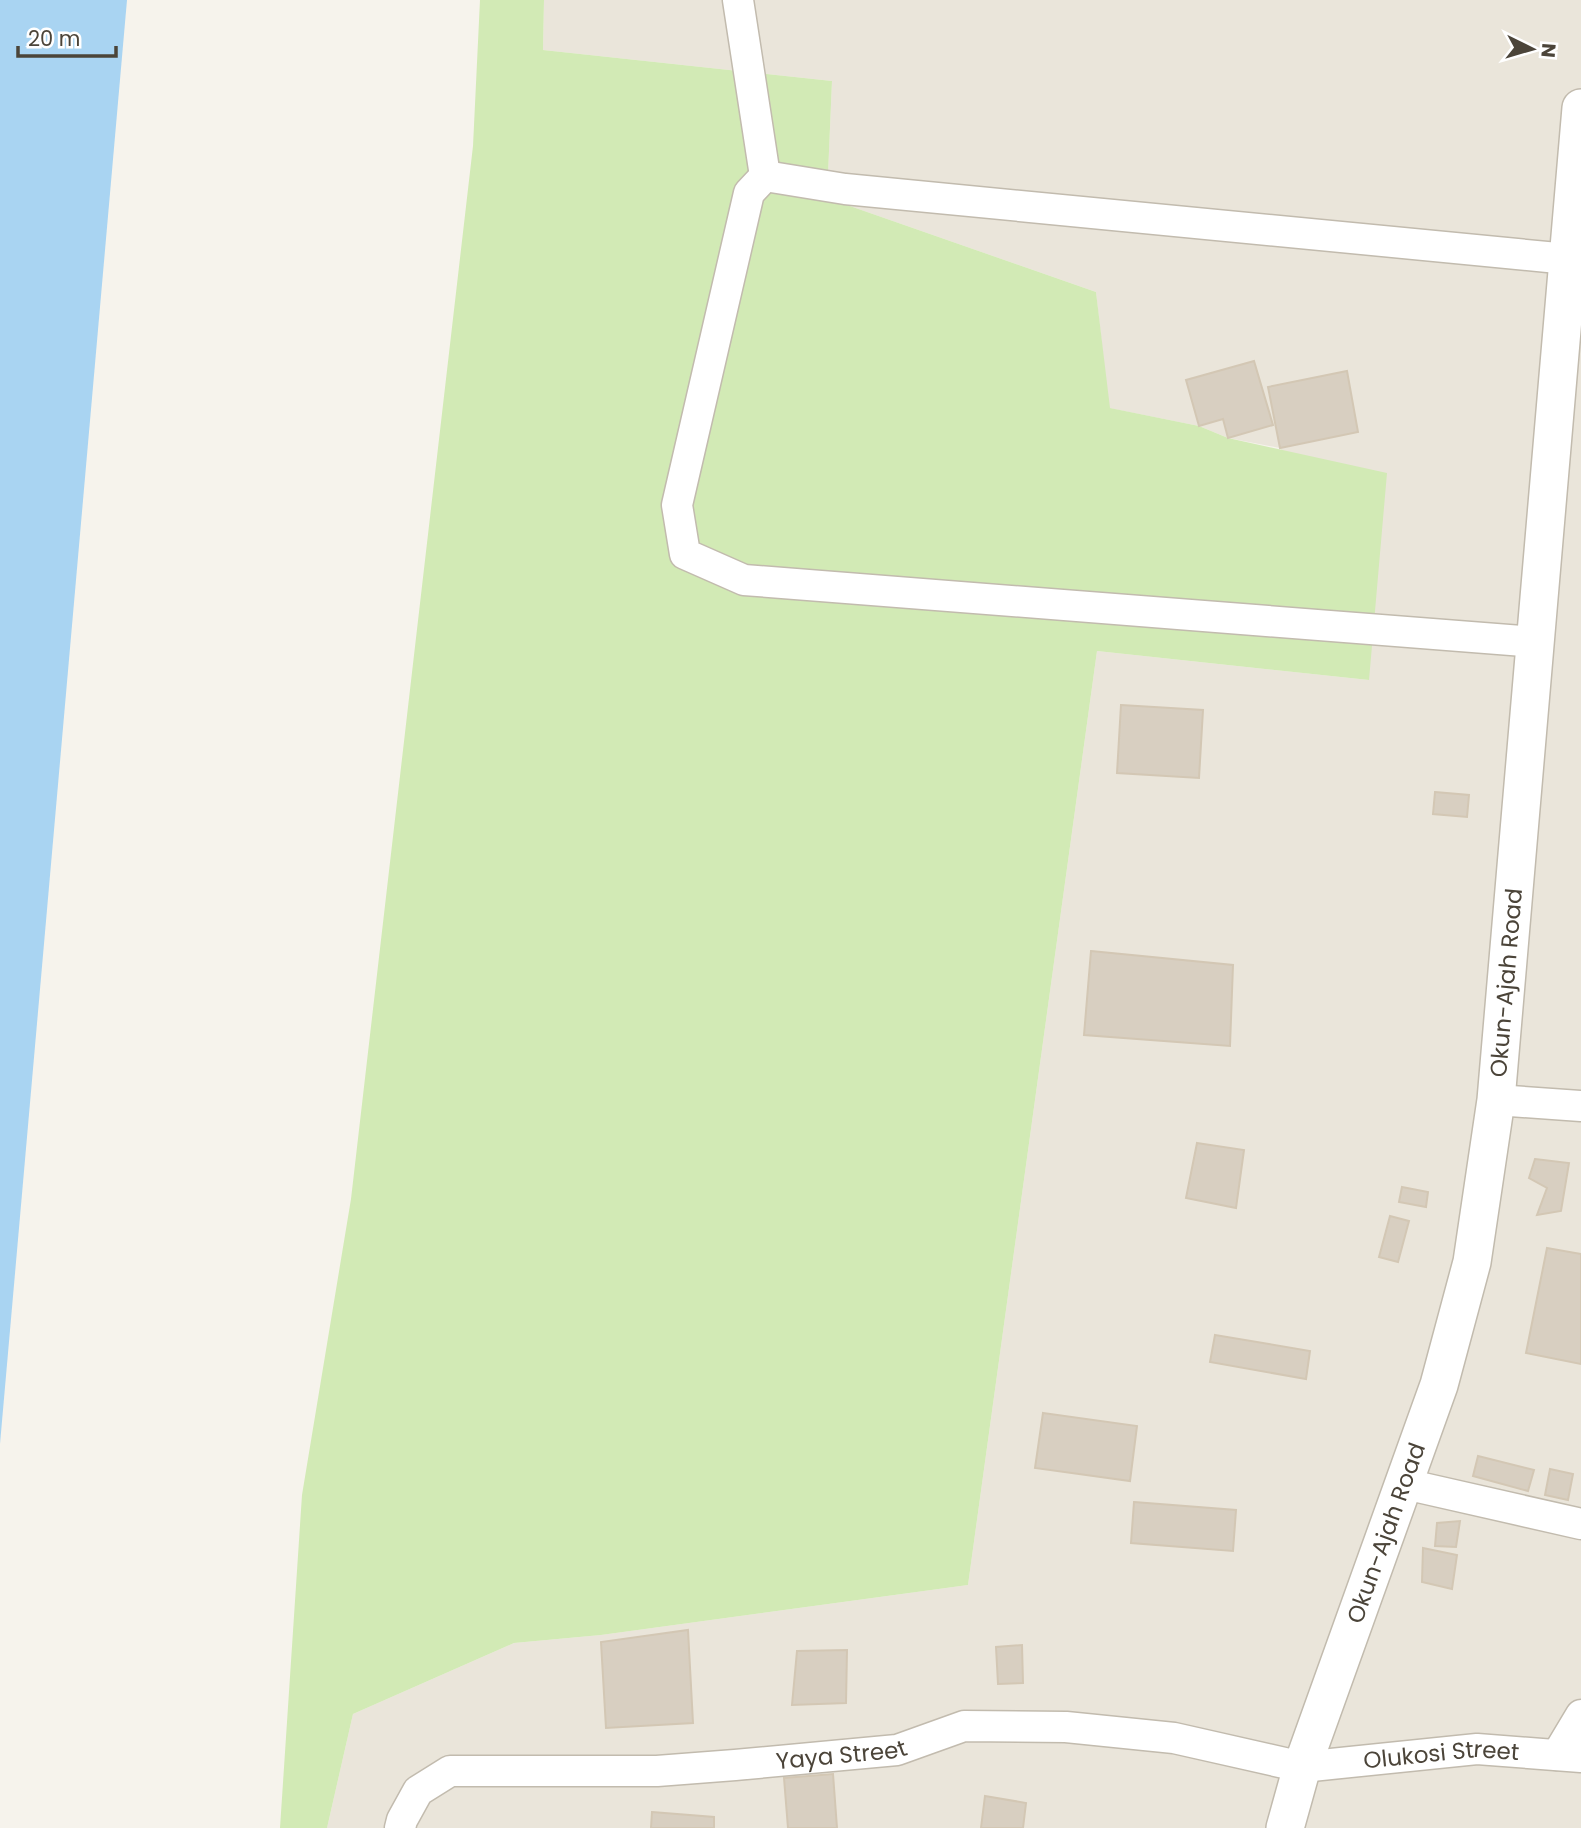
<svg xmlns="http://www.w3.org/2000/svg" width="1581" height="1828" font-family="Poppins,sans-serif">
	<rect width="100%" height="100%" fill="#f6f3ec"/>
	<path fill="#eae5da" d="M544,0H1581V1828H327L353,1714L514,1643L601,1635L968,1585L1097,651L1369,680L1280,448L1228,438L1199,426L1109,408L1096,292L827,198L832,81L543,50Z"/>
	<path fill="#d2eab5" d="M480,0H544L543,50L832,81L827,198L1096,292L1110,408L1199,426L1228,438L1387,473L1369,680L1097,651L968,1585L601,1635L514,1643L353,1714L327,1828H280L302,1495L351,1199L473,146Z"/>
	<path fill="#a9d4f2" d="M0,0H127L0,1444Z"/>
	<g fill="#d8cfc1" stroke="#d3c7b4" stroke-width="2">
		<path d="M1254,361L1273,425L1228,438L1223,419L1199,426L1186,380Z"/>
		<path d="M1347,371L1358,432L1280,448L1268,387Z"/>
		<path d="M1121,705L1203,710L1199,778L1117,773Z"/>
		<path d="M1435,792L1469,795L1467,817L1433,814Z"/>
		<path d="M1091,951L1233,965L1230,1046L1084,1035Z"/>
		<path d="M1197,1143L1244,1150L1236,1208L1186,1198Z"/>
		<path d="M1535,1159L1569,1163L1561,1211L1537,1215L1547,1188L1529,1178Z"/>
		<path d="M1402,1187L1428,1192L1426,1207L1399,1202Z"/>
		<path d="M1390,1216L1409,1221L1398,1262L1379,1257Z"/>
		<path d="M1547,1248L1581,1254V1364L1526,1353Z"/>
		<path d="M1215,1335L1310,1351L1306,1379L1210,1362Z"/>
		<path d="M1043,1413L1137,1426L1130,1481L1035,1468Z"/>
		<path d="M1478,1456L1534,1470L1528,1491L1473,1476Z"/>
		<path d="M1550,1469L1573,1474L1568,1500L1545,1495Z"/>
		<path d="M1134,1502L1236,1510L1233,1551L1131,1543Z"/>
		<path d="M1460,1521L1456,1547L1435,1546L1437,1523Z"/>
		<path d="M1423,1548L1457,1555L1452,1589L1422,1582Z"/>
		<path d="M688,1630L693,1723L606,1728L601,1642Z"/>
		<path d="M1022,1645L1023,1683L998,1684L996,1647Z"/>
		<path d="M847,1650L846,1703L792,1705L797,1651Z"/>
		<path d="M833,1774L837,1828H788L784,1778Z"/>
		<path d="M985,1796L1026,1803L1023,1828H981Z"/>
		<path d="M652,1812L714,1817V1828H651Z"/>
	</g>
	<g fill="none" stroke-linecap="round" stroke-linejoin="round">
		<defs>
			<g id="minor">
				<path d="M738,0L765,176"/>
				<path d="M765,176L749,193L677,505L685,554L744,580L1536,642"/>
				<path d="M765,176L845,189L1568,259"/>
				<path d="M1496,1100L1581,1106"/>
				<path d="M1405,1484L1581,1524"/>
				<path d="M1557,1755L1581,1715"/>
				<path id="s1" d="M400,1828L402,1820L418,1791L450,1771H657L735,1765L897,1750L964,1726L1066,1727L1174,1738L1302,1767L1477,1749L1581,1757"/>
			</g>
			<g id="tertiary">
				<path id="s2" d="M1285,1828L1302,1767L1439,1385L1472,1262L1496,1100L1581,108"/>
			</g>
		</defs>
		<use href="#minor" stroke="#c2bbae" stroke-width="33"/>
		<use href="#tertiary" stroke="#c2bbae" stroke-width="40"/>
		<use href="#minor" stroke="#fff" stroke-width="30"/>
		<use href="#tertiary" stroke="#fff" stroke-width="37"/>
	</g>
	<g text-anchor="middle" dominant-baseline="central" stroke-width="5" stroke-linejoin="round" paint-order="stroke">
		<g font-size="23" fill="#4b4439" stroke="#fff">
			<text stroke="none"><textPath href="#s2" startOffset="878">Okun-Ajah Road</textPath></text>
			<text stroke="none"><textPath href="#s2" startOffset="312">Okun-Ajah Road</textPath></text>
			<text stroke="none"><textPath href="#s1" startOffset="471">Yaya Street</textPath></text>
			<text stroke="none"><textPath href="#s1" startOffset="1080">Olukosi Street</textPath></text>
		</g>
	</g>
	<g transform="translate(1532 49) rotate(95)" stroke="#ffffff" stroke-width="5" paint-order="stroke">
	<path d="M0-5L12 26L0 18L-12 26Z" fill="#4b4439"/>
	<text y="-10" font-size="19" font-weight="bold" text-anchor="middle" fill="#4b4439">N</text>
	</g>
	<path d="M18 46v10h98v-10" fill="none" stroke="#4b4439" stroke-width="3.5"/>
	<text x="28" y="46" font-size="21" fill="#4b4439" stroke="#ffffff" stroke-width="5" paint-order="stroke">20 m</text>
</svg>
